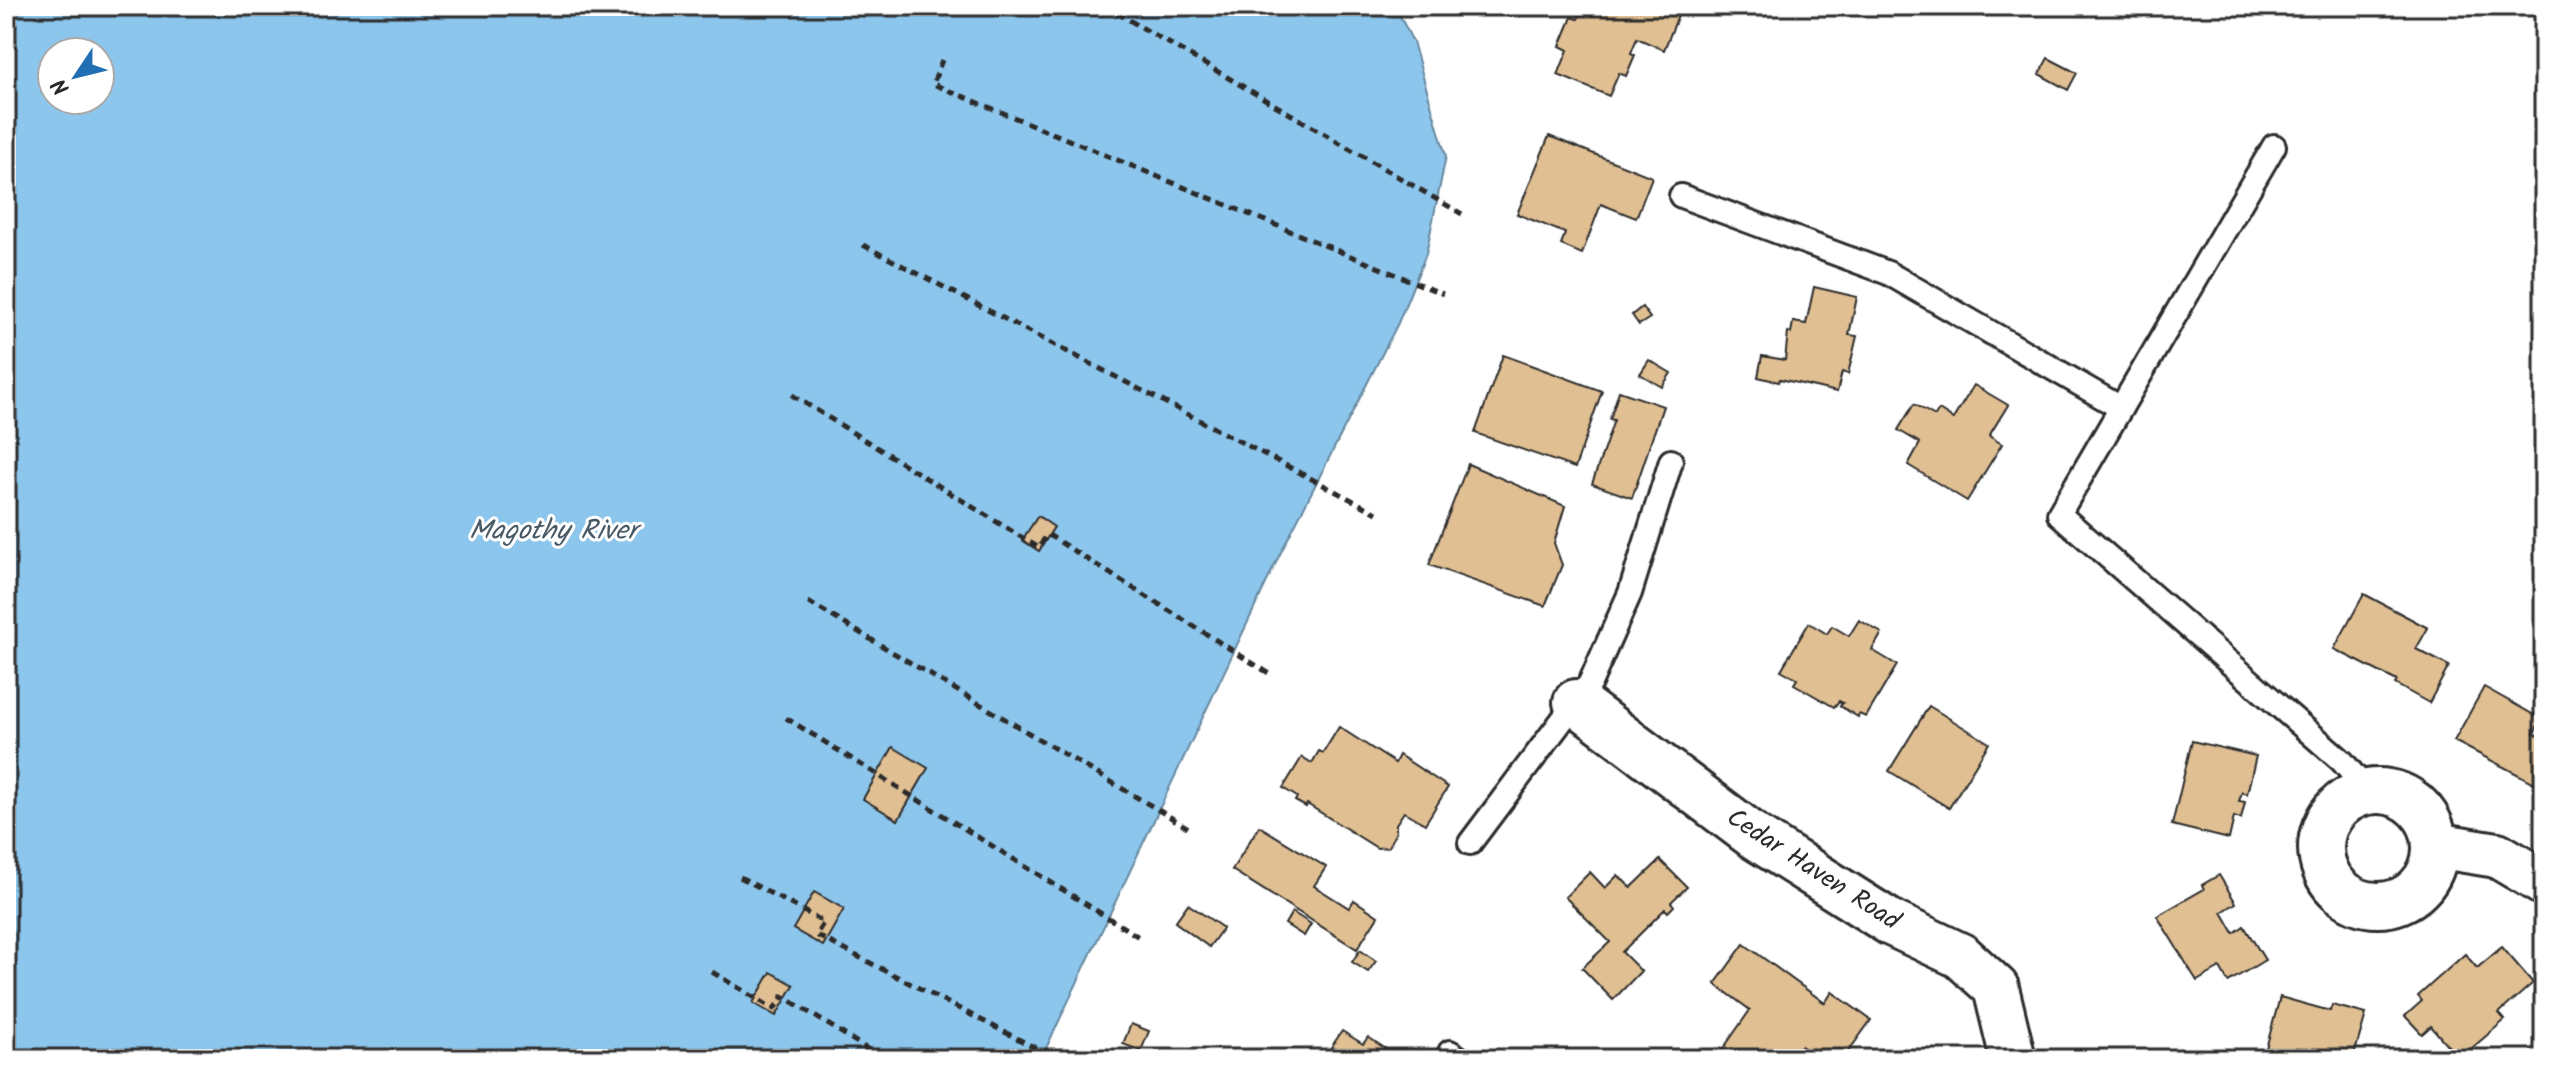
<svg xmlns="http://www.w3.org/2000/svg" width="2550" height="1065" font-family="Kalam,sans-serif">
	<rect width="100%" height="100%" fill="#fff"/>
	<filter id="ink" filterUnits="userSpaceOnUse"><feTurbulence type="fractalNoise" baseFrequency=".0125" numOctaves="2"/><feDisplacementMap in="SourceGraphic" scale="16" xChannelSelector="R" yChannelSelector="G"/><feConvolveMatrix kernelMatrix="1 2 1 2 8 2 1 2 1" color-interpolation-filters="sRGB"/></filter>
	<g filter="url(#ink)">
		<path fill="#8dc6ec" stroke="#66889f" stroke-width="2" fill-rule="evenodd" d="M6,6H1384L1399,14L1413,42L1446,156L1426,254L1398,323L1280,554L1041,1059H6ZM52,52H100V100H52Z"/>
		<g fill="#e0bf93" stroke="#2b2b2b" stroke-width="2">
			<path d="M1584,6H1668L1680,11L1664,50L1637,38L1631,53L1635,55L1626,76L1619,73L1609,96L1558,75L1568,50L1560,46L1572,17L1578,19Z"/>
			<path d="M2048,58L2077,73L2068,90L2039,74Z"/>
			<path d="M1549,136L1652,177L1636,218L1601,204L1582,254L1561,245L1565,233L1517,214Z"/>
			<path d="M1814,287L1857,297L1849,335L1857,336L1848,374L1842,372L1837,392L1780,379L1779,382L1758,377L1762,356L1785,360L1788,332L1791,333L1793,322L1806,324Z"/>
			<path d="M1642,307L1650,318L1639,325L1632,315Z"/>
			<path d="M1503,355L1602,391L1575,468L1475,433Z"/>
			<path d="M1649,360L1671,373L1662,387L1640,374Z"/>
			<path d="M1974,385L2008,405L1989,436L2002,444L1967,501L1908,465L1920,443L1898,430L1914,404L1935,416L1939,410L1953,419Z"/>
			<path d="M1619,391L1663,406L1632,498L1592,484L1614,420L1610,419Z"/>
			<path d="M1468,464L1565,506L1554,543L1562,565L1545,606L1429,565Z"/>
			<path d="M1038,516L1054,527L1039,551L1022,540Z"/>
			<path d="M2364,594L2428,628L2416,649L2449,666L2429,703L2395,684L2397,681L2334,649Z"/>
			<path d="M1859,620L1882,633L1872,650L1897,665L1866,717L1859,714L1858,717L1840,706L1843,703L1839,701L1834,707L1794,684L1797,679L1781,670L1809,623L1827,634L1832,626L1849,636Z"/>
			<path d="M2484,687L2541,719L2534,733L2544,739V788L2454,741Z"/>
			<path d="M1929,706L1989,743L1949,808L1889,771Z"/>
			<path d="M1339,727L1395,763L1399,755L1448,787L1425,824L1404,812L1396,824V832L1388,847L1377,848L1307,804L1306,807L1295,801L1297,797L1283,788L1302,757L1312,763L1319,751L1323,753Z"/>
			<path d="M2192,741L2256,756L2247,794L2242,792L2239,801L2245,802L2241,819L2234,817L2229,839L2172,825Z"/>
			<path d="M893,747L928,768L898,820L863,799Z"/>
			<path d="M1259,826L1326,867L1314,886L1349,908L1354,900L1378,916L1357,949L1232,870Z"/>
			<path d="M1660,860L1687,887L1671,902L1674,906L1668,912L1665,909L1622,952L1641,971L1613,1000L1582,968L1610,942L1565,897L1590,872L1605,888L1618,875L1631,888Z"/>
			<path d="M2219,875L2236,903L2222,912L2234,933L2244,926L2265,960L2228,982L2220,968L2197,981L2157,916L2204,889L2202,885Z"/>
			<path d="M814,892L844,909L823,946L793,929Z"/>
			<path d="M1188,904L1223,928L1209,947L1175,922Z"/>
			<path d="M1292,912L1311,924L1304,936L1285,924Z"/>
			<path d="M1744,944L1825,1003L1832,992L1871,1020L1843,1059H1819L1801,1046L1792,1059H1716L1750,1010L1715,984Z"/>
			<path d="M2502,947L2533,983L2499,1013L2505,1020L2459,1059L2431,1026L2422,1034L2405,1016L2422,1001L2418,996L2465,954L2477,968Z"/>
			<path d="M1360,950L1376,961L1368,972L1352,962Z"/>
			<path d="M771,972L794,985L776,1016L753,1003Z"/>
			<path d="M2280,997L2330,1011L2332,1005L2366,1014L2353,1059H2290L2265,1052Z"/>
			<path d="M1131,1024L1149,1031L1141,1051L1123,1044Z"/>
			<path d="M1342,1031L1363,1044L1368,1037L1401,1059H1312L1315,1053L1324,1058Z"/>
		</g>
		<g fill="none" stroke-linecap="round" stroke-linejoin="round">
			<defs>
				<g id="lane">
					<path d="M2274,146L2059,514L2342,761L2367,791"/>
					<path d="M1681,196L1888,273L2121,408"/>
					<path d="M1470,843L1590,683L1630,593L1671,461"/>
					<path d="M1450,1052L1461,1059"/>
				</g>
				<g id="street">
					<path d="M1576,702L1755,837L1891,923L1961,956L1996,988L2013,1059"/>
					<circle cx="2378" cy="848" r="57"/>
					<path d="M2435,845L2497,855L2544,883"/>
				</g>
			</defs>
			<use href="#lane" stroke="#2b2b2b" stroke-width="28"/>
			<use href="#street" stroke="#2b2b2b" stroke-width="50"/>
			<g stroke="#2b2b2b" stroke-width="5" stroke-dasharray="8 6" stroke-linecap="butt">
				<path d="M1105,6L1462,214"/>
				<path d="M942,60L933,84L1443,294"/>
				<path d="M863,245L1377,513"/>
				<path d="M792,395L1039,548L1047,534L1270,674"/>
				<path d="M808,602L1192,830"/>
				<path d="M786,718L1139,937"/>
				<path d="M740,877L824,922L816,935L1057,1059"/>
				<path d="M712,972L774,1009L783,996L883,1059"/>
				<path d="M667,1051L680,1059"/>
			</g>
			<use href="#lane" stroke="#fff" stroke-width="22"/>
			<use href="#street" stroke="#fff" stroke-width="44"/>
		</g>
	</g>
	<g text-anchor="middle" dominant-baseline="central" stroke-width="6" stroke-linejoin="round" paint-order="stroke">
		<g font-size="26" fill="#2b2b2b" stroke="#fff">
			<text transform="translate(1813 870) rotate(33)">Cedar Haven Road</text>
		</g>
		<g font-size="28" font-style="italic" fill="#485a65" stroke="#fff">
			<text x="553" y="531">Magothy River</text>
		</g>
	</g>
	<rect width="2550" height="1065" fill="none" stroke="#fff" stroke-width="32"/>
	<rect x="16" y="16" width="2518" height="1033" fill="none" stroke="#2b2b2b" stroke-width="3" filter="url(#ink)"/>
	<g transform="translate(76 76) rotate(235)"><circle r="38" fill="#ffffff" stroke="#aaaaaa" stroke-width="2"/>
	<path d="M0-6L14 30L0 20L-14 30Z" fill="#1f6fb2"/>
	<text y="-12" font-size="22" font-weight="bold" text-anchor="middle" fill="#2b2b2b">N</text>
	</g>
</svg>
